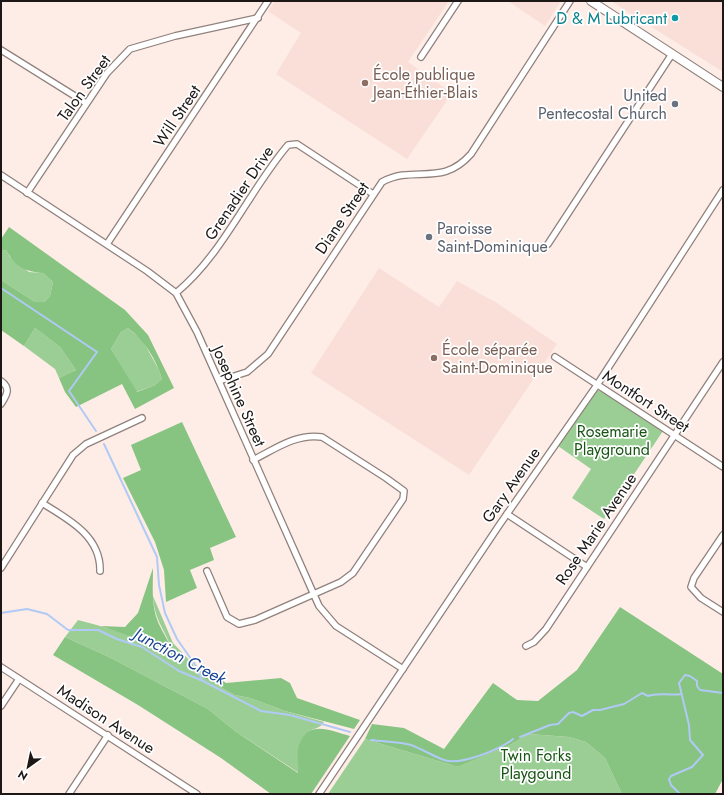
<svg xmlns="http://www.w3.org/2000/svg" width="724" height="795" font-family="Jost,sans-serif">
	<rect width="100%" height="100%" fill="#feede7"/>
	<g fill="#f9dfd7">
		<path d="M275,1H449L408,62L452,93L407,159L276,74L301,33L268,11Z"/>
		<path d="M508,1H561L545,26Z"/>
		<path d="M611,1H723V72L628,12Z"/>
		<path d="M379,268L439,307L457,281L497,303L557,344L469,475L311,373Z"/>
	</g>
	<g fill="#9bce95">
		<path d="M6,250L10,257L29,272L43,273L53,282L50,296L44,302H35L1,280V255L2,251Z"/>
		<path d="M35,328L60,347L76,370L59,378L55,369L24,346Z"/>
		<path d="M128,328L143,341L159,370L162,379L155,385L136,392L111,349L121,332Z"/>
		<path d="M596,390L602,391L663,431L604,519L572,498L591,469L558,446Z"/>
		<path d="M153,596L173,643L192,663L200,676L235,695L250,698L285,711L324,722C319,730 314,727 309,732C297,744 298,758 299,773L235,731L208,709L109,657L65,637L78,620C111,629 144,637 173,656C169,633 154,623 153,596Z"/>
		<path d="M529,734L569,737L586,742L605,758L622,794H328L365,739L458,767L510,745Z"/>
	</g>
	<g fill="#87c381" fill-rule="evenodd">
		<path d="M9,227L125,310L148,335L174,388L135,409L122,384L76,407L65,392L59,378L76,370L60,347L35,328L24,346L1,330V280L35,302H44L50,296L53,282L43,273C23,271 16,267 6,250L2,251L1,255V239ZM128,328C145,341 156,359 162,379L155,385L137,392L111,349L121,332Z"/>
		<path d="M182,422L236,537L210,548L214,560L190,570L197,588L166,602L164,570L155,542L123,478L141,470L131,445Z"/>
		<path d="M153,568C153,586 151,605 158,622C163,634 171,643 173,656L156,645L101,626L125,627L138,613Z"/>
		<path d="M620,607L723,674V779L715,794H622L605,758L586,742L569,737L529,734L510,745L458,767L365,739L372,724L404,728L444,749L493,683L517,700L538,701L577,670Z"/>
		<path d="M65,637L109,657L208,709L235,731L298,773C299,765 296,753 299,745C309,719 330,731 350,736L311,794H271L221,758L138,705L53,655Z"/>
		<path d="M199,665L226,683L281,678L290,683L297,698L360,720L354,729L285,711L250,698L235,695L200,676Z"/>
	</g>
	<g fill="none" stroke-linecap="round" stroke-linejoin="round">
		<g stroke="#b1caf5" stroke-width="2">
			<path d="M1,288L97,352L69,391L96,431"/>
			<path d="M104,444L157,557L159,585L165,613L177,639L196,666L202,680"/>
			<path d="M1,613L27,609L47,614L68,630H98L117,639L142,647L179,671L203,681L261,711L290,715L350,732"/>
			<path d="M520,737L550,725L558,724L569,713L573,712L582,716L593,710H600L624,704L642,693L648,696C658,692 671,696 681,694"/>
			<path d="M371,740C384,742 399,741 411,745C422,749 433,756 444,760C460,766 501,749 513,739"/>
			<path d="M680,794L671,785L669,779L671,776L692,767L703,755L690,740L689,725L679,683L685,675L690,676L697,681V686L700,690L723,693"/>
			<path d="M683,794H688"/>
		</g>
		<defs>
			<g id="street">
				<path d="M1,50L86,103"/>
				<path d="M421,57L458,1"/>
				<path d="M1,175L147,271L176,293L197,332L319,606L336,626L403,669"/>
				<path d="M27,193L107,73L130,49L175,36L258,18"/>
				<path d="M107,244L268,1"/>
				<path d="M548,244L672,54"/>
				<path d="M176,293C224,253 248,192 288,145L297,144L373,194"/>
				<path d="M555,357L723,467"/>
				<path d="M1,381C11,388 7,395 1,404"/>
				<path d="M219,381L247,372L268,354L382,182C415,164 441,188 471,154L570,1"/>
				<path d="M42,503C68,519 101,536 100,571"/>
				<path d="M507,514L587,567"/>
				<path d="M723,535L694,578L691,587L701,598L723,612"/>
				<path d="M1,568L73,455L86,444L142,418"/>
				<path d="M207,571L227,617L239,624L255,620L341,582L353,573L403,499L404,491L386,478L322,437C297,433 275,449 253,460"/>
				<path d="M526,646L534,642L546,629L723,362"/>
				<path d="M1,667L197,794"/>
				<path d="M1,706L19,679"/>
				<path d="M69,794L108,735"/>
				<path d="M319,794L500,524L597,385L723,190"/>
			</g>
			<path id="secondary" d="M591,1L723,87"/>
		</defs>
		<use href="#street" stroke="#90817c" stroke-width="8"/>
		<use href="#secondary" stroke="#90817c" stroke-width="10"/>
		<use href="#street" stroke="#fff" stroke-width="5.5"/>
		<use href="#secondary" stroke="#fff" stroke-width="8"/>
	</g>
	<circle fill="#0f9aa8" stroke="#fff" stroke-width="1.5" cx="675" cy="18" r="4"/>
	<g fill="#8d6e63" stroke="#fff" stroke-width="1.5">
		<circle cx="365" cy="83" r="4"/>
		<circle cx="434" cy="358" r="4"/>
	</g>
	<g fill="#6b7280" stroke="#fff" stroke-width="1.5">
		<circle cx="675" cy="104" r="4"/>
		<circle cx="429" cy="237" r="4"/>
	</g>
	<g text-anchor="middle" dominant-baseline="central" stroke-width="3.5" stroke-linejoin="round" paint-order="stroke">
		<g font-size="16" fill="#0d838f" stroke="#fff" text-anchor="end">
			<text x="667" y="18">D &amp; M Lubricant</text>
		</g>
		<g font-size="16" fill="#785e54" stroke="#fff" text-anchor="start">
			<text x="373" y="74">École publique<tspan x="373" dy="18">Jean-Éthier-Blais</tspan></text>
			<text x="442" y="349">École séparée<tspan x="442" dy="18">Saint-Dominique</tspan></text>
		</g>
		<g font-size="16" fill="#1d1816" stroke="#fff">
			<text transform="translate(84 88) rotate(-54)">Talon Street</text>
			<text transform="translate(177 116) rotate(-56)">Will Street</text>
			<text transform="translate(239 193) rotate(-56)">Grenadier Drive</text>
			<text transform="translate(342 218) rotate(-56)">Diane Street</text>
			<text transform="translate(239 396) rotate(66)">Josephine Street</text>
			<text transform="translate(646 401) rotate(33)">Montfort Street</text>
			<text transform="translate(511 485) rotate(-55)">Gary Avenue</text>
			<text transform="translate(596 529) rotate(-56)">Rose Marie Avenue</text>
			<text transform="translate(106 719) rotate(33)">Madison Avenue</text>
		</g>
		<g font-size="16" fill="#5b616d" stroke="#fff" text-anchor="end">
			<text x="667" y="95">United<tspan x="667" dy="18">Pentecostal Church</tspan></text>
			<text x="437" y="228" text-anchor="start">Paroisse<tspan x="437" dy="18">Saint-Dominique</tspan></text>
		</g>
		<g font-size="16" fill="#195514" stroke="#fff">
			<text x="612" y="431">Rosemarie<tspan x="612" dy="18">Playground</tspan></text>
			<text x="536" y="755">Twin Forks<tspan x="536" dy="18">Playgound</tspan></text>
		</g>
		<g font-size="17" font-style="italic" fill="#184394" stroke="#fff">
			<text transform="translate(180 656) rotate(28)">Junction Creek</text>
		</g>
	</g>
	<rect width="724" height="795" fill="none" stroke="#1d1816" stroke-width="4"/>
	<g transform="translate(28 767) rotate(213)" stroke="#ffffff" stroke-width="3" paint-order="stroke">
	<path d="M0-3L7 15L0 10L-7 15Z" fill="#1d1816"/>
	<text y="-6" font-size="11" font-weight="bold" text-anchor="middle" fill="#1d1816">N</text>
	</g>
</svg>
